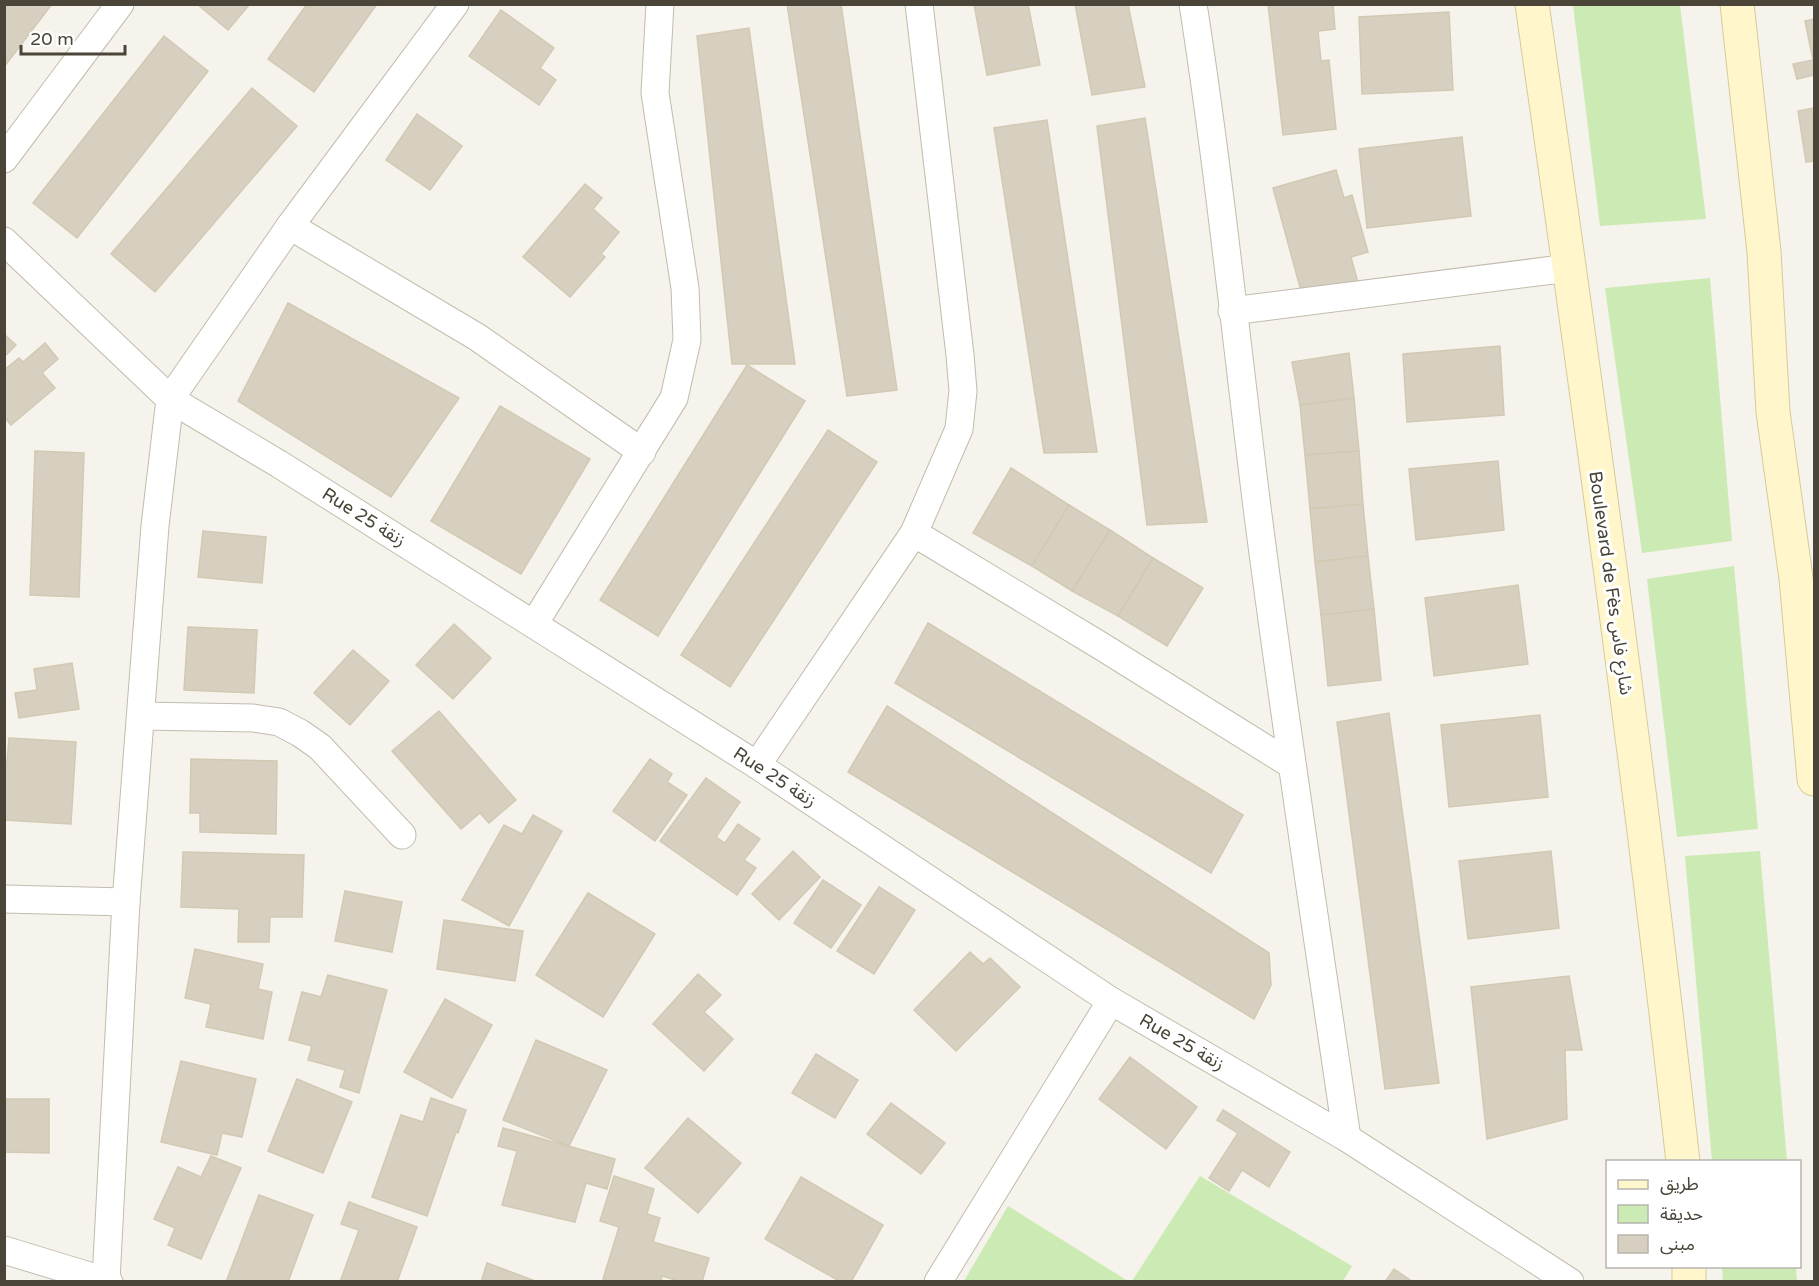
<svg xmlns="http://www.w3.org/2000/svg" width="1819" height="1286" font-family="'Varela Round','Noto Sans Arabic',sans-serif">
	<rect width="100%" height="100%" fill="#f5f3eb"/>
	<g fill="#cceab3">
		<path d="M1573,5H1680L1706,219L1600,226Z"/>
		<path d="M1710,278L1732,541L1642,553L1605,288Z"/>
		<path d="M1734,566L1758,829L1677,837L1647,579Z"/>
		<path d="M1760,851L1787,1161H1712L1685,856Z"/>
		<path d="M1200,1176L1352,1266L1343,1281H1132Z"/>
		<path d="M1008,1206L1128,1281H964Z"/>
		<path d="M1722,1267H1796L1797,1281H1723Z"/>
	</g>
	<g fill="#d7d0c0" stroke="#d2c9b3" stroke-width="1.5">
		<path d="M4,4H52L4,67Z"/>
		<path d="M197,4H250L228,30Z"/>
		<path d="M307,4H377L314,92L268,59Z"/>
		<path d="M787,4H841L897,390L847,396Z"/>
		<path d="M974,4H1028L1040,65L987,75Z"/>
		<path d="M1075,4H1128L1145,87L1092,95Z"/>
		<path d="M1268,4H1333L1335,29L1318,31L1321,61L1329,60L1336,129L1283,135Z"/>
		<path d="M501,10L554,48L540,68L556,80L539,105L469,56Z"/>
		<path d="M1449,12L1453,90L1362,94L1359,17Z"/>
		<path d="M1814,19V75L1797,79L1793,64L1813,60L1805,21Z"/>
		<path d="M749,28L795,364H732L697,36Z"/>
		<path d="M164,36L208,71L77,238L33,203Z"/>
		<path d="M252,88L297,126L155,292L111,254Z"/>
		<path d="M1814,108V161L1806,162L1798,111Z"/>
		<path d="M417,114L462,146L430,190L386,160Z"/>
		<path d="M1145,118L1207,522L1147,525L1097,126Z"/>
		<path d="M1047,120L1097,452L1044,453L994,128Z"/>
		<path d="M1462,137L1471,216L1367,228L1359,149Z"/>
		<path d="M1336,170L1344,198L1352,195L1368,252L1351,257L1358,283L1324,293L1322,285L1301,291L1273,188Z"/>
		<path d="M585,184L602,198L593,209L619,232L601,254L605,257L570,297L523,257Z"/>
		<path d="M288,303L459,398L391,497L238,401Z"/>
		<path d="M4,334L16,345L4,357Z"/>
		<path d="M45,343L58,359L42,373L55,388L11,425L4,417V370L19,358L23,362Z"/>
		<path d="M1500,346L1504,415L1407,422L1403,354Z"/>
		<path d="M1349,353L1354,398L1300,405L1292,362Z"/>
		<path d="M747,365L805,401L658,636L600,600Z"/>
		<path d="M1354,398L1359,451L1305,455L1300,405Z"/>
		<path d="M500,406L590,459L521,574L431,521Z"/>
		<path d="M828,430L877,462L730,687L681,655Z"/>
		<path d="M35,451L84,453L79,597L30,595Z"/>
		<path d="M1359,451L1363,504L1310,509L1305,455Z"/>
		<path d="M1498,461L1504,530L1416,540L1409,469Z"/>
		<path d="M1011,468L1069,505L1032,566L973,533Z"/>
		<path d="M1363,504L1368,556L1315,562L1310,509Z"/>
		<path d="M1069,505L1110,530L1072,591L1032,566Z"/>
		<path d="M1110,530L1153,558L1118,616L1072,591Z"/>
		<path d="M203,531L266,537L262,583L198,577Z"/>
		<path d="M1368,556L1374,609L1321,615L1315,562Z"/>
		<path d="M1153,558L1203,588L1167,646L1118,616Z"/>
		<path d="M1518,585L1528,664L1434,676L1425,598Z"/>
		<path d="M1374,609L1381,680L1328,686L1321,615Z"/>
		<path d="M928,623L1243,815L1211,873L895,683Z"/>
		<path d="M454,624L491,658L453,699L416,665Z"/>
		<path d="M188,627L257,630L254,693L184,690Z"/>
		<path d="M353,650L389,681L350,725L314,693Z"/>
		<path d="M72,663L79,709L19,718L15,693L37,690L34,669Z"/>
		<path d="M887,706L1269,953L1271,985L1254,1019L848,772Z"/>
		<path d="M439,711L516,800L489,823L480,813L461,829L392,751Z"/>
		<path d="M1389,713L1439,1083L1385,1089L1337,722Z"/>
		<path d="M1540,715L1548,797L1449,807L1441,725Z"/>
		<path d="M9,738L76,742L71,824L4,820V762H7Z"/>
		<path d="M191,759L277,761L276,834L200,832V813H190Z"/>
		<path d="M650,759L672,774L667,782L687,795L655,841L613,811Z"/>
		<path d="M706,778L740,802L716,837L725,843L738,824L760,839L744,860L756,868L737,895L660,841Z"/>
		<path d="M533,815L562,831L509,926L462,900L504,825L522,834Z"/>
		<path d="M793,851L820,877L779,920L752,894Z"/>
		<path d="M1551,851L1559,928L1468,939L1459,861Z"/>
		<path d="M183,852L304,855L302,917H270L269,942H238L239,909L181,907Z"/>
		<path d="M823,880L861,905L831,948L794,923Z"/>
		<path d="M879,887L915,910L874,974L837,951Z"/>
		<path d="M345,891L402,902L392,952L335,941Z"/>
		<path d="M588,893L655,934L603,1017L536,975Z"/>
		<path d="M444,920L523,931L515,981L437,969Z"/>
		<path d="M195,949L263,964L258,989L272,992L263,1039L206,1027L211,1004L185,998Z"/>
		<path d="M970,952L983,964L990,958L1020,987L956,1051L914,1010Z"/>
		<path d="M698,974L721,995L704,1012L733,1039L704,1071L653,1024Z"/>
		<path d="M328,975L387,990L359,1093L340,1087L345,1070L308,1060L312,1046L289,1040L302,992L321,997Z"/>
		<path d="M1569,976L1582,1050H1565L1567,1119L1487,1139L1471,987Z"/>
		<path d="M445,999L492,1025L452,1098L404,1072Z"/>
		<path d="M536,1040L607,1070L569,1146L503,1120Z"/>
		<path d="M816,1054L858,1080L835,1118L792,1093Z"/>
		<path d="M1130,1057L1197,1107L1166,1149L1099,1099Z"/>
		<path d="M181,1061L256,1079L242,1137L222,1133L217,1155L161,1142Z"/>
		<path d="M297,1079L352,1102L323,1173L268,1151Z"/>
		<path d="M431,1098L466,1110L458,1133L456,1132L427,1216L372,1197L401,1115L423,1122Z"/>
		<path d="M4,1099H49V1153L4,1152Z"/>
		<path d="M891,1103L945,1143L921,1174L867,1134Z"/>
		<path d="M1223,1110L1290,1152L1269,1187L1242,1170L1229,1191L1209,1178L1238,1133L1217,1120Z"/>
		<path d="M688,1118L741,1163L698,1213L645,1168Z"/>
		<path d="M503,1128L615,1159L607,1189L586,1183L575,1222L502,1205L517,1151L498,1146Z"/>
		<path d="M211,1156L241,1168L201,1259L168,1245L175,1228L154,1219L178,1167L201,1177Z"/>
		<path d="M614,1176L654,1189L647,1214L660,1218L653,1242L709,1258L702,1282H682L662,1276L661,1282H612L603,1279L619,1227L600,1221Z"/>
		<path d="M801,1177L883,1225L851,1282H841L765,1239Z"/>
		<path d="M259,1195L313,1215L288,1282H226Z"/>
		<path d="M349,1202L417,1227L397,1282H340L359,1230L341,1224Z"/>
		<path d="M487,1263L538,1282H481Z"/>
		<path d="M1394,1269L1413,1282H1385Z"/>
	</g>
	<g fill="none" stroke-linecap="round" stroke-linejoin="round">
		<defs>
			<g id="street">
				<path d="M1193,4C1219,171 1236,339 1257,507C1284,718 1316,928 1347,1138"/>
				<path d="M4,159L120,4"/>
				<path d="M290,226L477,337L642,452"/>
				<path d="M4,241L170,399L279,464L757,765L1111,1001L1347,1138L1570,1282"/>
				<path d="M1232,311L1569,268"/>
				<path d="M914,533L1101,646L1292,765"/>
				<path d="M534,624L674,398L687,340L685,288L655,93L660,4"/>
				<path d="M141,716L253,718L279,722L300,733L320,747L402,835"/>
				<path d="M757,765L914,533L959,429L963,391L960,355L919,4"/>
				<path d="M4,899L126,902"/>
				<path d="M4,1250L109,1282"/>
				<path d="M106,1280L126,902L155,526L170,399L290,226L455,4"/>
				<path d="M938,1282L1111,1001"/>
			</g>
			<g id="secondary">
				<path d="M1532,4C1587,389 1640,775 1683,1162"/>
				<path d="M1737,4L1764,252L1773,412L1796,578L1814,779"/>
				<path d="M1689,1266V1282"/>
			</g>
		</defs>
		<use href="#street" stroke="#c1bcad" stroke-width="29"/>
		<use href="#secondary" stroke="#d6cb9a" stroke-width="35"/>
		<use href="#street" stroke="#fff" stroke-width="27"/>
		<use href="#secondary" stroke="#fff7cb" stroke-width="33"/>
	</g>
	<g text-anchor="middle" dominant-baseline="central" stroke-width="6" stroke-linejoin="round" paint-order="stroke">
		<g font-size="18" fill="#4a4538" stroke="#fff">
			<text transform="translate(364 517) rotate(32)">Rue 25 زنقة</text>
			<text transform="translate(1611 583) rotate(82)">Boulevard de Fès شارع فاس</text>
			<text transform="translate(775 777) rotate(33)">Rue 25 زنقة</text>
			<text transform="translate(1182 1042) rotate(30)">Rue 25 زنقة</text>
		</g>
	</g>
	<rect width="1819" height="1286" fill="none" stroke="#4a4538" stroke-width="12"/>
	<rect x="1606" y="1160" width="195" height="108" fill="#ffffff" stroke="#b7b5af" stroke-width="1.5"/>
	<rect x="1618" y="1180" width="30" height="9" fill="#fff7cb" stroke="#b7b5af" stroke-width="1.5"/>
	<text x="1660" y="1190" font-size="18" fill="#4a4538">طريق</text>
	<rect x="1618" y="1205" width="30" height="18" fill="#cceab3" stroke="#b7b5af" stroke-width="1.5"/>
	<text x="1660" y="1220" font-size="18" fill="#4a4538">حديقة</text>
	<rect x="1618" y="1235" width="30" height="18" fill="#d7d0c0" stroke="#b7b5af" stroke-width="1.5"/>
	<text x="1660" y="1250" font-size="18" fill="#4a4538">مبنى</text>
	<path d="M21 45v9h104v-9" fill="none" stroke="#4a4538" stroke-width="3"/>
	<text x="30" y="45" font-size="18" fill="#4a4538" stroke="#ffffff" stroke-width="4.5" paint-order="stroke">20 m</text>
</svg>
